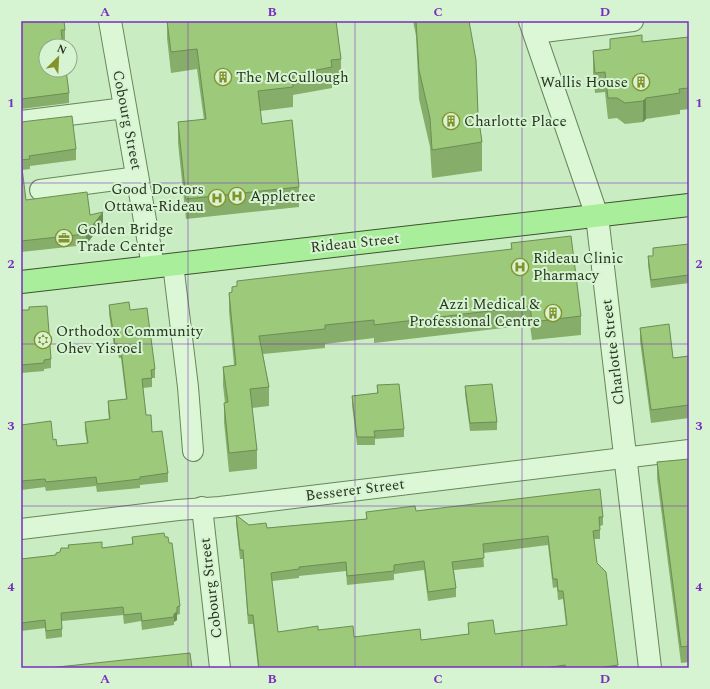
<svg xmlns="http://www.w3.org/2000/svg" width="710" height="689" font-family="Spectral,serif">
	<rect width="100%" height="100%" fill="#c9ecc2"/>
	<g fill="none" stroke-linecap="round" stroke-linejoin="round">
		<defs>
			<g id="minor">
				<path d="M535,33L633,21"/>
				<path d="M21,121L125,108"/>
				<path d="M40,190L138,177"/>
				<path d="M173,264L188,387L193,451"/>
				<path d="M202,507L220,668"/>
				<path d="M21,529L178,510L220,507L689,450"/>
			</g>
			<g id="tertiary">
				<path d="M110,21L153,266"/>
				<path d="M530,21L597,216L650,668"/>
			</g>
			<path id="primary" d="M21,282L689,205"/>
		</defs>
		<use href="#minor" stroke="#68865a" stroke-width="22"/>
		<use href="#tertiary" stroke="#68865a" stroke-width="24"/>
		<use href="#primary" stroke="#3d532e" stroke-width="24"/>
		<use href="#minor" stroke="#dbf7d5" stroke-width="20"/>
		<use href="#tertiary" stroke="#dbf7d5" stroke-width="22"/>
		<use href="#primary" stroke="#a9ee9b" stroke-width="22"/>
	</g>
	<g fill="#86ad69" fill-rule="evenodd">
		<path d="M21,21L65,30V40H62L69,93V103L21,109Z"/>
		<path d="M167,21H336L341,59V79L332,80V88L293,95V107L260,111L262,124L299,187V207L186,219L178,143V122L204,120L197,69L171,73L167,38Z"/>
		<path d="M413,21H469L478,114L482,142V171L432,178L430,147L419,99L416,36Z"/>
		<path d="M689,37V109L680,110V114L646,119L643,122L625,124L617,118L608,119L605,92L595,93L593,72V51L610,49L642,42Z"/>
		<path d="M21,122L76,149V160L30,166V169L22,170L26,200L90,215L103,222L86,245L21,252Z"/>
		<path d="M511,243L581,316V335L532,340L530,325L374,343V338L325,344V348L263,354L269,387V406L252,408L257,450V469L229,472L224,422V403H225L223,385V367L234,365L229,311V293L232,292V287L511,249Z"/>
		<path d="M689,244V283L651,288L648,265V256H653Z"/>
		<path d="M109,305L130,310L155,369V378H152V387L143,388L146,415L168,473V482L140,485V488L97,492L96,486L46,491L45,487L21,490V425L53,440L57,446L87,443L85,431V422L109,420L108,410V401L126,399L121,358H119L118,353H115L109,314Z"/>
		<path d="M21,310L51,359V368L44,369V371L21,373Z"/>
		<path d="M640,328L673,358L689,356V418L651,423L640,341Z"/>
		<path d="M377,385L404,429V437L375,439V445H357L352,405V396L377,393Z"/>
		<path d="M465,386L497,422V430L470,431L465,394Z"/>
		<path d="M689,459V662L681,663L657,478V462Z"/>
		<path d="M416,511L603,517V525L600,526V539H594L597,563L618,668H258L253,624H248L243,559H240L236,523V515L249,525L267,528L366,519V512ZM548,545L553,588L557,587L558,600L563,599L566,625L495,634L468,623V634L421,640L354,637L318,630L278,632L272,581L299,578V576L346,571L347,585L394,580V574L424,570L428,601L456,597V588L454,570L484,567L483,553Z"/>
		<path d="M132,537H165L169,543L180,606V614L177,615V620L174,622V625L142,630L141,621L124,624L123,615L62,621V637L46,639L45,628L21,631V559L56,555L102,548L132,544Z"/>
	</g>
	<g fill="#6d8d55">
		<path d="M646,98V119L643,122V101Z"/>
		<path d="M103,212V222L86,245V234Z"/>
		<path d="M177,612V620L174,622V614Z"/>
	</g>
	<g fill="#9cc97a" stroke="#6d8d55" fill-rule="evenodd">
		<path d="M21,21H64L65,30H61L63,46H46V70H66L69,93L21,99Z"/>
		<path d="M167,21H336L341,59L331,60L332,67L292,75L293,87L258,91L262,124L292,120L299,187L186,199L178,122L206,119L197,49L171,52Z"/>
		<path d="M416,21H469L476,60L478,114L482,142L432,150L430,118L419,70Z"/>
		<path d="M642,35V42L689,37V88L679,89L680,93L646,98L643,101L625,103L617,98H608L605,72L595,73L593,51L610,49V39Z"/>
		<path d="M72,116L76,149L29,156L30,159L21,160L26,200L87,192L90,215L103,212L86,234L21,241V122Z"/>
		<path d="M571,236L581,316L532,322L530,306L374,325V320L325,325V329L259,336L269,387L250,389L257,450L229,453L224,403L228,402L223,367L236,365L229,293L232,292V287L237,286V281L512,249L511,243Z"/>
		<path d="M689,244V275L651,280L648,256H653V248Z"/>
		<path d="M129,302L130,310L147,308L155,369L151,370L152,378L142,379L146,415H151L152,432L162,431L168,473L140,477V479L97,484L96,477L46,482L45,479L21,481V425L51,421L53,440L56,439L57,446L88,443L85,422L110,419L108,401L127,399L121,349L119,350L118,344H115L109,305Z"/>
		<path d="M47,306L51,359L44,360V363L21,365V310H29V307Z"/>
		<path d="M669,324L673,358L689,356V405L651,410L640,328Z"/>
		<path d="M399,384L404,429L374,431L375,437H357L352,396L378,393L377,385Z"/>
		<path d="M492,384L497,422L470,423L465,386Z"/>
		<path d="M689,459V646L681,647L657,462Z"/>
		<path d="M600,489L603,517H599L600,530L593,531L597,563L606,572L618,665L598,668H566L565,665L544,668H259L253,615H248L243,550H240L236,515L249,525L266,523L267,528L367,519L366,512L415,506L416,511ZM548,536L553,579H557L558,591H563L567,625L495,634L493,620L468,623L469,634L421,640L420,629L354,637L353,626L318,630V626L278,632L271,573L299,569V567L346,562L347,576L394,571V565L424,561L428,592L456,588L452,562L484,558L483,544Z"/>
		<path d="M164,533L165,537H168L169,543H172L180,606L177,607V612L174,614V617L142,621L141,613L124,615L123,607L61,613L62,629L46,631L45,620L21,623V559L56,555V553L60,552L61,548H69L68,545L102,542V548L133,544L132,537Z"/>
		<path d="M190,653L192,668H48Z"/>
	</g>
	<path fill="none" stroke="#7b2cbf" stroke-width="1" stroke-opacity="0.55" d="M188,21V668M355,21V668M522,21V668M21,183H689M21,344H689M21,506H689"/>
	<defs>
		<symbol id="building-ring" viewBox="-11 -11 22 22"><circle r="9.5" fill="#d7f4d2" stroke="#84922c" stroke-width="1.5"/><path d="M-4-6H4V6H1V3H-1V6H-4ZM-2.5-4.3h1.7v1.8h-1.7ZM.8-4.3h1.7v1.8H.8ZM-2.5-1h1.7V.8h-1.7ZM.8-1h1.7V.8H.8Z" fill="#84922c"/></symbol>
		<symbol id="hospital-ring" viewBox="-11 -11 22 22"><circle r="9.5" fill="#d7f4d2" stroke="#84922c" stroke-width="1.5"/><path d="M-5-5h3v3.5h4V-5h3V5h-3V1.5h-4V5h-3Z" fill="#84922c"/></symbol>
		<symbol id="office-ring" viewBox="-11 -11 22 22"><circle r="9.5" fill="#d7f4d2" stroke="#84922c" stroke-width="1.5"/><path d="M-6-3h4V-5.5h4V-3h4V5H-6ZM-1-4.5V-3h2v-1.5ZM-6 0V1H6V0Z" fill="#84922c"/></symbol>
		<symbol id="synagogue-ring" viewBox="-11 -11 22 22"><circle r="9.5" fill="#d7f4d2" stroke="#84922c" stroke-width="1.5"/><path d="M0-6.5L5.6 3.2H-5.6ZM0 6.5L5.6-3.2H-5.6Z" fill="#84922c"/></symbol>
	</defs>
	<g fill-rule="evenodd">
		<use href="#building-ring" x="213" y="67" width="20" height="20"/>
		<use href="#building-ring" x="631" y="72" width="20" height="20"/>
		<use href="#building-ring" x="441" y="111" width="20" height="20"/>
		<use href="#hospital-ring" x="227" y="186" width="20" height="20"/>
		<use href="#hospital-ring" x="207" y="188" width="20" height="20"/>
		<use href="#office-ring" x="54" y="228" width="20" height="20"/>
		<use href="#hospital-ring" x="510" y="257" width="20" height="20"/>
		<use href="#building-ring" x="543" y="303" width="20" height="20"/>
		<use href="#synagogue-ring" x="33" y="330" width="20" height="20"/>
	</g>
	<g text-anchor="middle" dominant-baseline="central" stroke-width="4" stroke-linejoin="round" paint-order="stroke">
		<g font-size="15" fill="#27361e" stroke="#d7f4d2" text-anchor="start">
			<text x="236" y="77">The McCullough</text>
			<text x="628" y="82" text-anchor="end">Wallis House</text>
			<text x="464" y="121">Charlotte Place</text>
			<text x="204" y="189" text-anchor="end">Good Doctors<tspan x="204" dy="17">Ottawa-Rideau</tspan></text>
			<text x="250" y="196">Appletree</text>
			<text x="77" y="229">Golden Bridge<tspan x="77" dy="17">Trade Center</tspan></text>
			<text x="533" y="258">Rideau Clinic<tspan x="533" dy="17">Pharmacy</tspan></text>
			<text x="540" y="304" text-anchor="end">Azzi Medical &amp;<tspan x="540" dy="17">Professional Centre</tspan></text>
			<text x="56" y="331">Orthodox Community<tspan x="56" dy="17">Ohev Yisroel</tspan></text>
		</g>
		<g font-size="15" fill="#27361e" stroke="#d7f4d2">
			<text transform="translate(127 120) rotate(79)">Cobourg Street</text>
			<text transform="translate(355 243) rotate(-6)">Rideau Street</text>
			<text transform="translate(613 352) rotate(-97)">Charlotte Street</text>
			<text transform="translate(355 490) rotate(-7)">Besserer Street</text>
			<text transform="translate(211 588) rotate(-97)">Cobourg Street</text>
		</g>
	</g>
	<rect width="710" height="689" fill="none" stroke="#d7f4d2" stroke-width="44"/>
	<g transform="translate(58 58) rotate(24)"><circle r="19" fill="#d7f4d2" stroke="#91a88a"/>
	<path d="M0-3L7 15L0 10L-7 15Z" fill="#84922c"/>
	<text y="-6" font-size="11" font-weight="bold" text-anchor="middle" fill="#27361e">N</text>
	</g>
	<rect x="22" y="22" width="666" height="645" fill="none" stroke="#7b2cbf" stroke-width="1.5"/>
	<g font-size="13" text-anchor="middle" font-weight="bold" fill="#7b2cbf">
		<text x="105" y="16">A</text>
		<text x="272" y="16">B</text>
		<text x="438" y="16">C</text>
		<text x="605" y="16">D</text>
		<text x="11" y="107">1</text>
		<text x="699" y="107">1</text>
		<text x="11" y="268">2</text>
		<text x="699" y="268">2</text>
		<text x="11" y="430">3</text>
		<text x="699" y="430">3</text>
		<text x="11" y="591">4</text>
		<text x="699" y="591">4</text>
		<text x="105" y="683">A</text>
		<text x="272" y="683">B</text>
		<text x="438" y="683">C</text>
		<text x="605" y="683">D</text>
	</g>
</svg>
